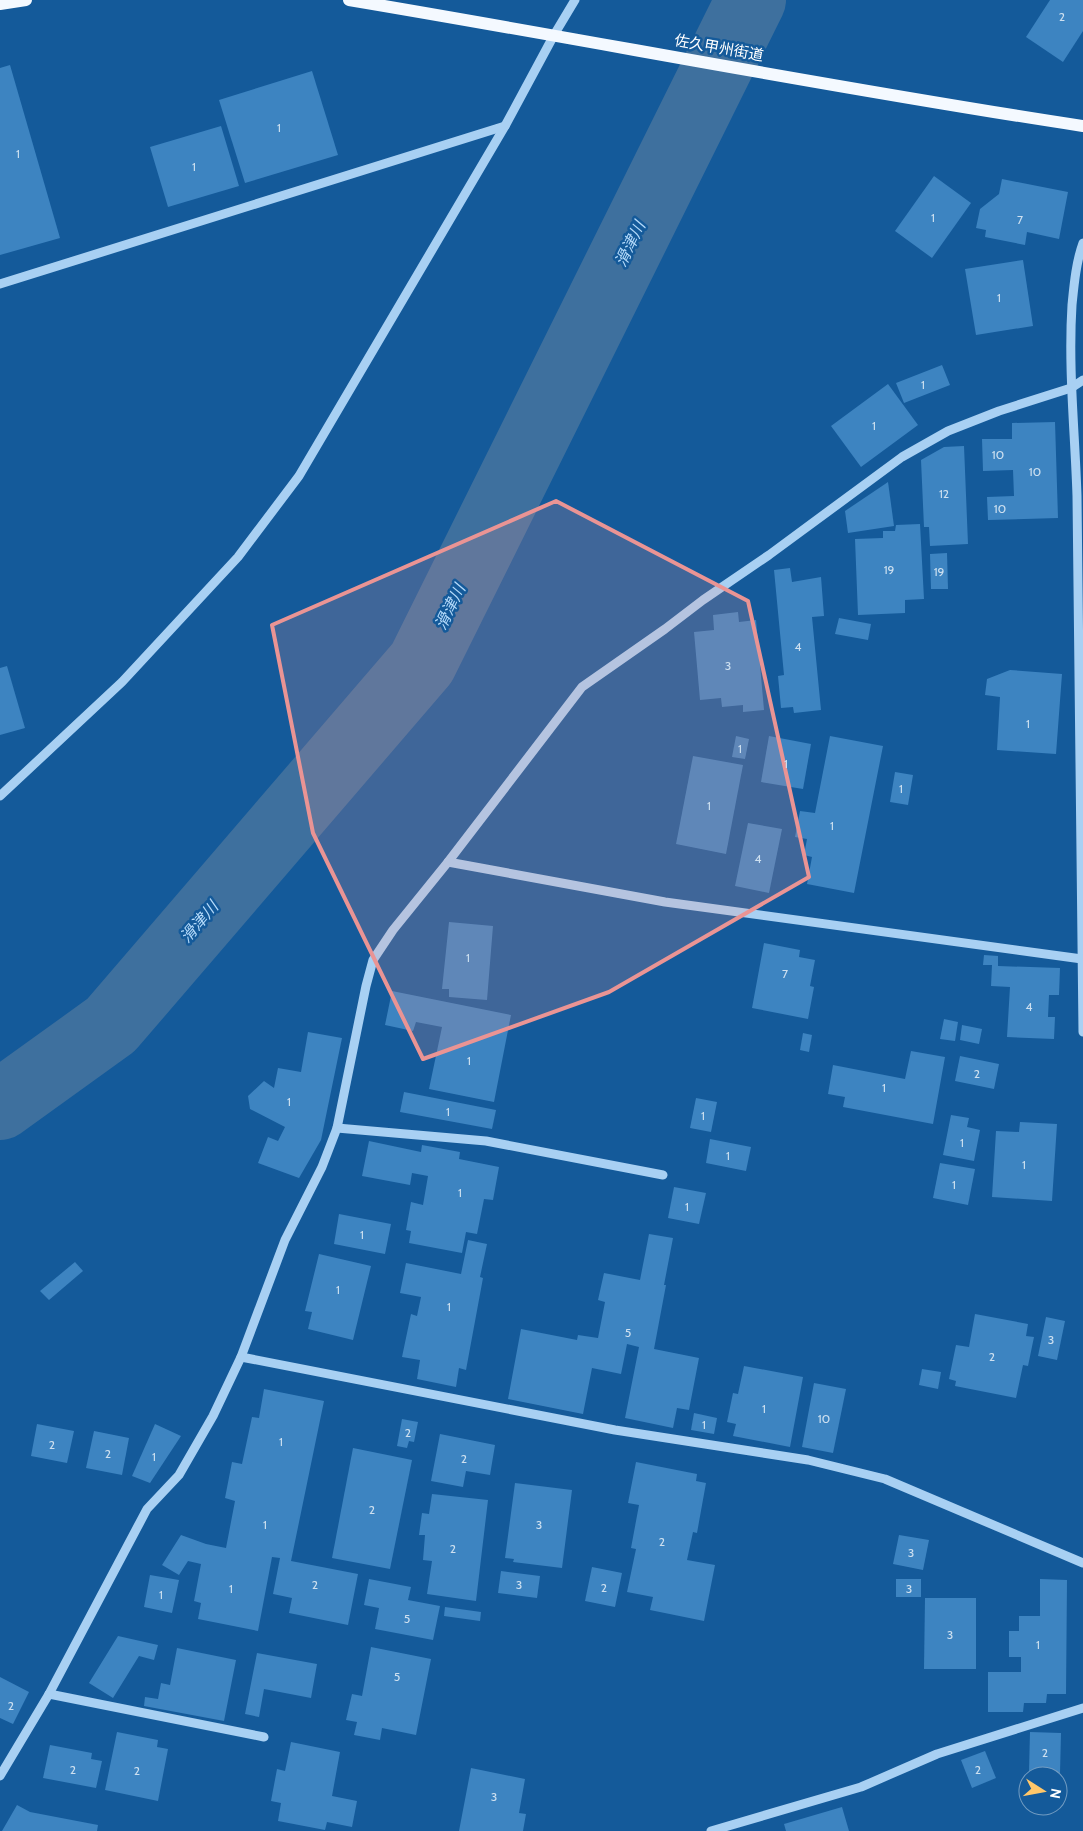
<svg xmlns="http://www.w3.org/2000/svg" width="1083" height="1831" font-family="Cabin,'Noto Sans JP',sans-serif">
	<rect width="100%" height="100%" fill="#145a9a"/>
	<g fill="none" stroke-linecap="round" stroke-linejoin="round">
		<path stroke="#3e709e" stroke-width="70" d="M0,1105L111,1025L422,663L751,0"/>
	</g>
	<g fill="#3d84c1">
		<path d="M1050,0H1083V31L1063,62L1026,37Z"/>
		<path d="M10,65L60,238L0,255V68Z"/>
		<path d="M312,71L338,155L245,183L219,100Z"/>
		<path d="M221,126L239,186L168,207L150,147Z"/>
		<path d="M934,176L971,203L932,258L895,231Z"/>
		<path d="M1002,179L1068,192L1059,239L1027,232L1025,245L985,237L986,230L976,228L980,209L999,194Z"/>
		<path d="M1023,260L1033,326L976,335L965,269Z"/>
		<path d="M942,365L950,385L904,403L896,383Z"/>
		<path d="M888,384L918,425L861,467L831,426Z"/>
		<path d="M1055,422L1058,518L988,520L987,497L1014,496L1013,470L983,471L982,439H1012V423Z"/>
		<path d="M964,446L968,544L930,546L929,527H924L921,460L944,447Z"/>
		<path d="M888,482L894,526L848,533L845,511Z"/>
		<path d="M920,524L924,599L905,600V613L858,615L855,539L883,538V531H895L896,525Z"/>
		<path d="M947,553L948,589H931L930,554Z"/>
		<path d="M790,568L792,582L821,577L824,616L812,617L821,710L794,713L793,707L781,708L778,676L784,675L774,570Z"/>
		<path d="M738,612L739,622L756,620L764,710L743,712V705L722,707L721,698L700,700L694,632L714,630L713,615Z"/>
		<path d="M839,618L871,624L868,640L835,634Z"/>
		<path d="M7,666L25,728L0,735V668Z"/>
		<path d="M1010,670L1062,674L1056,754L997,750L1000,697L985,695L987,679Z"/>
		<path d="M736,736L749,739L745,759L732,757Z"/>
		<path d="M769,736L811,744L803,789L761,782Z"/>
		<path d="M830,736L883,746L854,893L807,884L812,857L804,855L807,839L795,837L800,811L815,813Z"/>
		<path d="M693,756L743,765L726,854L676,844Z"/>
		<path d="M895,772L913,775L908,805L890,802Z"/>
		<path d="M748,823L782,829L769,893L735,886Z"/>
		<path d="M449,922L493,926L487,1000L449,997V989H442Z"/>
		<path d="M764,943L800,950L799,957L815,960L810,986L814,987L808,1019L752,1008Z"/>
		<path d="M984,955L998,956V966L1060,968L1059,995H1049L1048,1017H1055L1054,1039L1007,1037L1010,987L991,986L992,965H983Z"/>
		<path d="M392,991L511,1015L494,1102L429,1089L442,1027L416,1022L413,1031L385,1025Z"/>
		<path d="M944,1019L958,1022L955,1041L940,1039Z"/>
		<path d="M962,1025L982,1029L979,1044L960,1040Z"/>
		<path d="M308,1032L342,1038L321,1140L299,1178L258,1163L268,1137L278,1141L285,1127L250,1109L248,1096L264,1081L274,1088L278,1068L301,1072Z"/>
		<path d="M803,1033L812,1035L809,1052L800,1050Z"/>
		<path d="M911,1051L945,1057L933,1124L843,1107L845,1097L828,1094L833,1065L905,1079Z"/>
		<path d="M960,1056L999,1064L994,1089L955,1081Z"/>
		<path d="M404,1092L496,1110L492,1129L400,1112Z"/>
		<path d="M696,1098L717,1102L711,1132L690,1128Z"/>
		<path d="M951,1115L969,1118L967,1127L980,1130L974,1161L943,1155Z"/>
		<path d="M1020,1122L1057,1124L1052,1201L992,1197L996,1131L1019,1132Z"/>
		<path d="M710,1139L751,1147L746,1171L706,1163Z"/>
		<path d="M369,1141L421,1152L422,1145L460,1152L459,1159L499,1167L493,1200L484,1199L477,1234L466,1232L462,1253L409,1243L411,1231L406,1230L411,1202L423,1205L428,1176L412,1173L410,1185L362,1176Z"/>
		<path d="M940,1163L975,1169L968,1205L933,1198Z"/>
		<path d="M674,1187L706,1193L699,1224L668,1218Z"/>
		<path d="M339,1214L391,1224L385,1254L334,1244Z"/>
		<path d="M649,1234L673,1238L664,1285H666L654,1349L699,1358L689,1410L677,1408L673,1428L625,1418L639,1347L627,1344L621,1374L592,1368L583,1414L508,1399L521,1329L577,1340L578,1335L598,1338L605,1302L598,1300L604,1273L640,1280Z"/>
		<path d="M468,1240L487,1244L480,1277L483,1278L466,1370L459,1368L456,1387L417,1379L420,1360L402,1357L411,1314L417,1316L421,1297L400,1293L406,1263L461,1274Z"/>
		<path d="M319,1254L371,1266L353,1340L308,1329L312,1312L305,1311Z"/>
		<path d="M75,1262L83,1271L49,1300L40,1291Z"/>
		<path d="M975,1314L1028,1324L1026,1336L1034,1337L1028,1366L1023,1365L1016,1398L955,1386L956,1381L949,1379L956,1345L969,1347Z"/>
		<path d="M1046,1317L1065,1321L1057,1360L1038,1356Z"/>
		<path d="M744,1366L803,1377L790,1447L733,1436L736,1424L727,1422L733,1393L738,1394Z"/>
		<path d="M922,1369L941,1372L938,1389L919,1385Z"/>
		<path d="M814,1383L846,1389L833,1453L802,1447Z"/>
		<path d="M264,1389L324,1401L291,1561L358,1574L348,1625L289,1613L292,1598L273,1594L280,1558L272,1557L258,1631L198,1619L201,1603L194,1601L201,1564L188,1561L179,1575L162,1565L181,1535L206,1544L226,1548L235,1501L225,1498L232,1462L242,1464L252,1417L259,1418Z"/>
		<path d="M694,1413L717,1418L714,1434L691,1430Z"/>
		<path d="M402,1419L418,1422L414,1442L409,1441L407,1448L397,1446Z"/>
		<path d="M37,1424L74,1431L67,1463L31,1456Z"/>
		<path d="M155,1424L181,1436L150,1483L132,1476Z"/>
		<path d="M94,1431L129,1438L122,1475L86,1468Z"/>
		<path d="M440,1434L495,1445L490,1475L466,1471L463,1487L431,1481Z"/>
		<path d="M353,1448L412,1460L390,1569L332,1558Z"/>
		<path d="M636,1462L697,1474L696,1481L706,1483L697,1533L693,1532L687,1560L715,1565L704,1621L650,1610L653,1597L627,1592L636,1549L631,1548L639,1505L628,1503Z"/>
		<path d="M515,1483L572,1490L562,1568L513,1562L514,1559L505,1558Z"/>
		<path d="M432,1494L488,1500L476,1601L427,1594L432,1561L423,1560L425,1535H419L422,1513L429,1514Z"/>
		<path d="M899,1535L929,1540L923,1570L893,1564Z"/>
		<path d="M592,1567L622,1573L615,1607L585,1601Z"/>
		<path d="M501,1571L540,1576L537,1598L498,1593Z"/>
		<path d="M150,1575L179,1580L172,1613L144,1607Z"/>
		<path d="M369,1579L411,1587L408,1600L440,1606L433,1640L375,1629L379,1608L364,1605Z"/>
		<rect x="896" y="1579" width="25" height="18"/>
		<path d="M1040,1579L1067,1580L1066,1694H1047L1046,1703H1024L1023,1712H988V1672H1021V1657H1009V1631H1019V1616H1040Z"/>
		<path d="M925,1598H976V1669H924Z"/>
		<path d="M445,1607L481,1612L480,1621L444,1616Z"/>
		<path d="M118,1636L158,1645L154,1660L139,1656L113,1698L89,1683Z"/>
		<path d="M371,1647L431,1659L416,1735L382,1728L380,1740L354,1735L357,1722L346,1720L352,1694L362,1696Z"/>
		<path d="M177,1648L236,1660L224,1721L144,1706L145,1697L158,1699L161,1683L170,1685Z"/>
		<path d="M257,1653L317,1664L311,1698L264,1689L259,1717L245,1714Z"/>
		<path d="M0,1677L29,1692L13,1724L0,1718Z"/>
		<path d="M117,1732L158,1740L157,1747L168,1749L158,1801L105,1790Z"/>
		<path d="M1030,1732L1061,1733L1060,1773L1029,1772Z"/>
		<path d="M291,1742L340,1752L332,1796L357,1801L352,1827L327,1822L325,1830L278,1821L281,1803L271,1801L277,1769L285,1771Z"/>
		<path d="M50,1745L92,1753L91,1759L102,1761L96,1788L43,1778Z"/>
		<path d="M985,1751L996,1778L972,1788L961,1760Z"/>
		<path d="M471,1768L525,1779L519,1813L526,1814L523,1831H459Z"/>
		<path d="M17,1805L30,1812L98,1825L97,1831H2Z"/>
		<path d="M842,1807L849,1831H786L784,1824Z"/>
	</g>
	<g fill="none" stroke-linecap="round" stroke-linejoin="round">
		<g stroke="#a8d0f3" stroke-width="9">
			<path d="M1083,243C1076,262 1074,285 1072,305C1068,369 1075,432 1077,496C1080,674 1080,853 1083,1032"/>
			<path d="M0,284L505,126"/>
			<path d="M0,796L122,682L238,557L299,476L505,126L554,35L575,0"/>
			<path d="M448,862L665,902L1082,959"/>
			<path d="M337,1128L486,1141L663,1175"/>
			<path d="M241,1357L615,1430L808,1460L885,1479L1083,1563"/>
			<path d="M49,1694L264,1737"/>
			<path d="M0,1776L49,1694L147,1509L179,1475L213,1416L241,1357L285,1240L322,1167L337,1128L366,986L373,960L393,930L448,862L582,687L665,629L703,600L769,555L902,457L948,431L999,411L1071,388L1083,380"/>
			<path d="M711,1831L861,1787L937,1754L1083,1708"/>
		</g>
		<g stroke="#f4f9ff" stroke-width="12">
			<path d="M349,0C594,41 838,89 1083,126"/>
			<path d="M0,4L26,0"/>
		</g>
	</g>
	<path fill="#ea9494" fill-opacity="0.2" stroke="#ea9494" stroke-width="4" stroke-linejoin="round" d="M556,501L748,601L809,877L609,992L423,1059L313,833L272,625Z"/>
	<g text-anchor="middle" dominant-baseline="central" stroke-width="5" stroke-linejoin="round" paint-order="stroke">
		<g font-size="12" fill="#cee0f0">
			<text x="1062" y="16">2</text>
			<text x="279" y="127">1</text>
			<text x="18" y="153">1</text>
			<text x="194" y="166">1</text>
			<text x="933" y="217">1</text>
			<text x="1020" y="219">7</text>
			<text x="999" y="297">1</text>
			<text x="923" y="384">1</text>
			<text x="874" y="425">1</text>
			<text x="998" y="454">10</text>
			<text x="1035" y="471">10</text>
			<text x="944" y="493">12</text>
			<text x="1000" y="508">10</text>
			<text x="889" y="569">19</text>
			<text x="939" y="571">19</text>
			<text x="798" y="646">4</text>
			<text x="728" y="665">3</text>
			<text x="1028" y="723">1</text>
			<text x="740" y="748">1</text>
			<text x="786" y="763">1</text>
			<text x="901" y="788">1</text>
			<text x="709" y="805">1</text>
			<text x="832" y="825">1</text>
			<text x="758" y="858">4</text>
			<text x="468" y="957">1</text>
			<text x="785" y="973">7</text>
			<text x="1029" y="1006">4</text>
			<text x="469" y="1060">1</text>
			<text x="977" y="1073">2</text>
			<text x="884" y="1087">1</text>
			<text x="289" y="1101">1</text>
			<text x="448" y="1111">1</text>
			<text x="703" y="1115">1</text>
			<text x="962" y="1142">1</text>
			<text x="728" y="1155">1</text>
			<text x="1024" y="1164">1</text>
			<text x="954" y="1184">1</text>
			<text x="460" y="1192">1</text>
			<text x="687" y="1206">1</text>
			<text x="362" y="1234">1</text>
			<text x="338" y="1289">1</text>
			<text x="449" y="1306">1</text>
			<text x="628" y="1332">5</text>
			<text x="1051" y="1339">3</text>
			<text x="992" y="1356">2</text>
			<text x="764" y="1408">1</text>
			<text x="824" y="1418">10</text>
			<text x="704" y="1424">1</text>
			<text x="408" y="1432">2</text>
			<text x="281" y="1441">1</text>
			<text x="52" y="1444">2</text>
			<text x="108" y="1453">2</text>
			<text x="154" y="1456">1</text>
			<text x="464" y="1458">2</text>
			<text x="372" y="1509">2</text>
			<text x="265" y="1524">1</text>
			<text x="539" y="1524">3</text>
			<text x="662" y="1541">2</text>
			<text x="453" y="1548">2</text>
			<text x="911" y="1552">3</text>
			<text x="315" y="1584">2</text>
			<text x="519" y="1584">3</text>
			<text x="604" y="1587">2</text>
			<text x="231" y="1588">1</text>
			<text x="909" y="1588">3</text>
			<text x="161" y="1594">1</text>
			<text x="407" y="1618">5</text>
			<text x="950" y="1634">3</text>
			<text x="1038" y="1644">1</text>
			<text x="397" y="1676">5</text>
			<text x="11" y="1705">2</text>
			<text x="1045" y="1752">2</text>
			<text x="73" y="1769">2</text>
			<text x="978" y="1769">2</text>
			<text x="137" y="1770">2</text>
			<text x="494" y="1796">3</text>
		</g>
		<g font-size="15" fill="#fff" stroke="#145a9a">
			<text transform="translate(719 48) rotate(10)">佐久甲州街道</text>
		</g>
		<g font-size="16" font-style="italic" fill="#b4dafa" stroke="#145a9a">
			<text transform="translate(630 244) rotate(-64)">滑津川</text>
			<text transform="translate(450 607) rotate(-64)">滑津川</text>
			<text transform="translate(199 922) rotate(-49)">滑津川</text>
		</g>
	</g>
	<g transform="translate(1043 1791) rotate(101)"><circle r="24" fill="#145a9a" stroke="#729cc2"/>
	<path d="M0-4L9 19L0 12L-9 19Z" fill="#ffc76a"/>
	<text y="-8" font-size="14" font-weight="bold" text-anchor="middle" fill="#ffffff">N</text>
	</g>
</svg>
